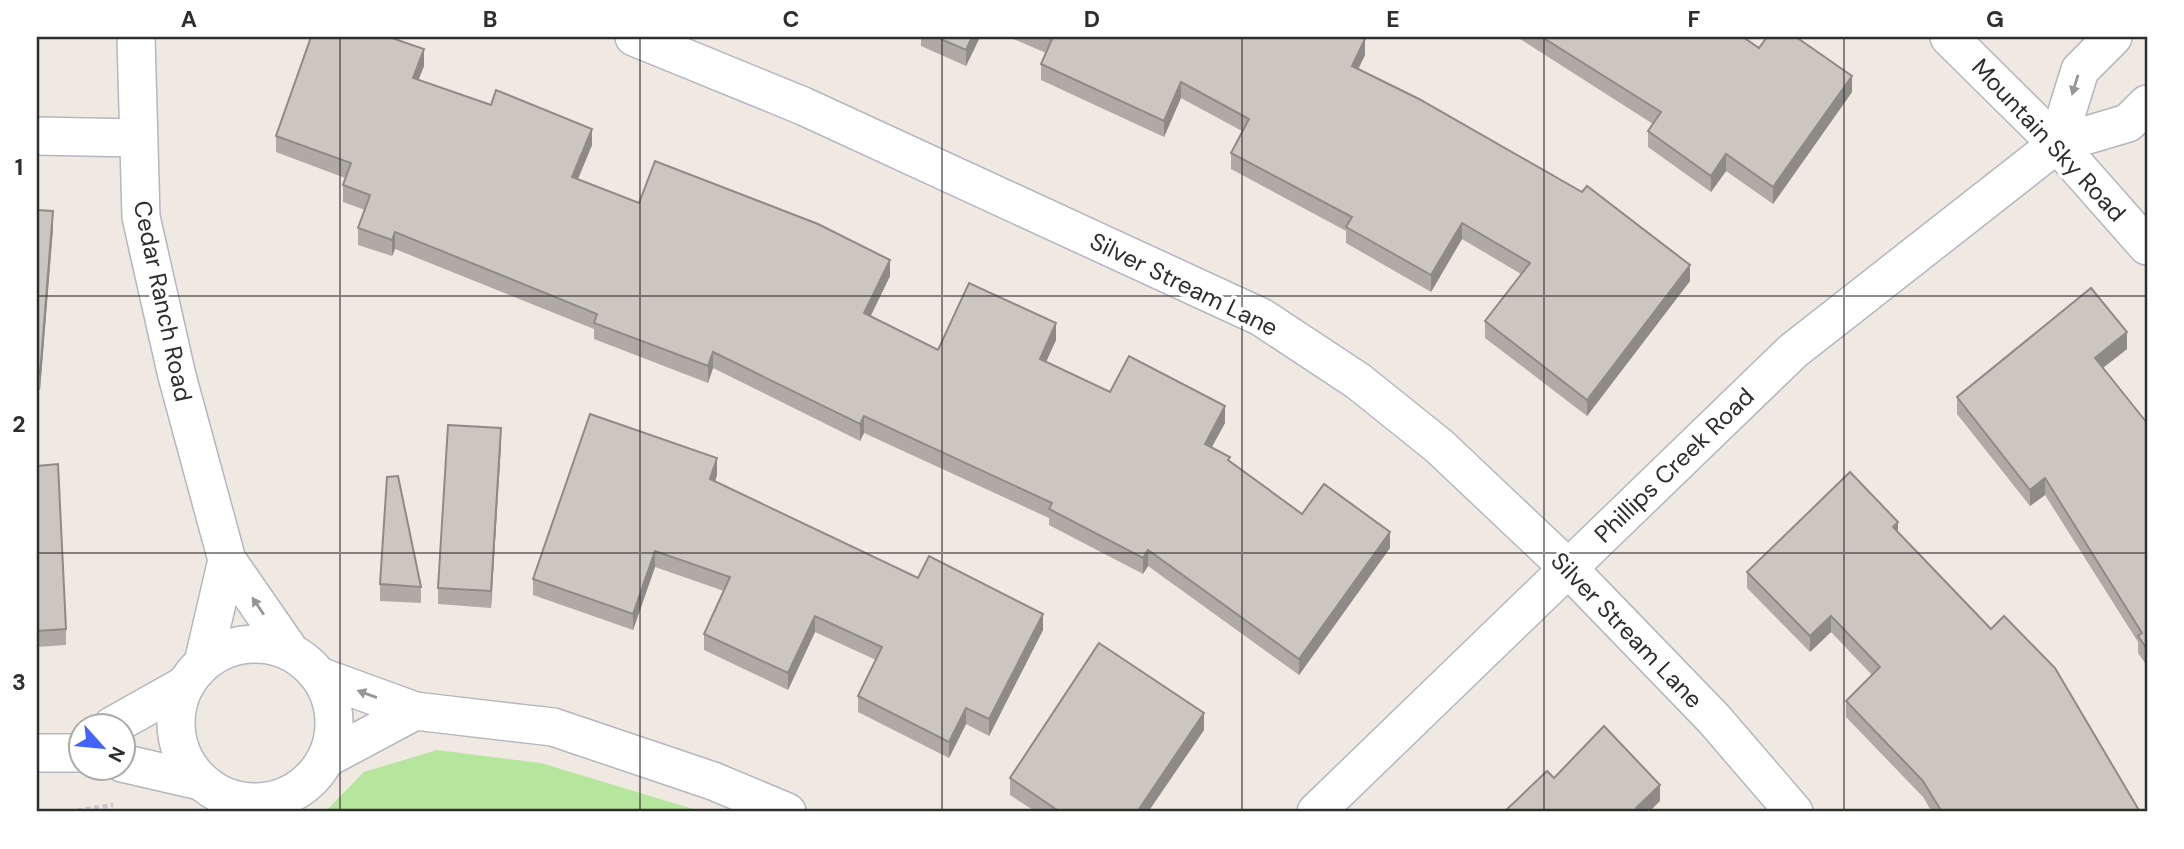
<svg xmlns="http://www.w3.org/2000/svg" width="2184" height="849" font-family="'DM Sans',sans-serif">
	<rect width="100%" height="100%" fill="#efe9e1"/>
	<path fill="#b6e59e" d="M437,750L541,763L703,812H325L364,772Z"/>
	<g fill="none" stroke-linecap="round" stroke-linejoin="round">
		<defs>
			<g id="minor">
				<path d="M136,37L141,217L177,376L227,560L290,651"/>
				<path d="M634,37L803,106L1261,317L1358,381L1439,446L1567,567L1714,719L1794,812"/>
				<path d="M1949,37L2057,144L2147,246"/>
				<path d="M37,136L137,138"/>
				<path d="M2057,144L2080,70L2113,37"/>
				<circle cx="255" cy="723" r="79"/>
				<path d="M203,663L227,560"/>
				<path d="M319,676L415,711L553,727L713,781L787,812"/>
				<path d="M112,726L185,685"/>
				<path d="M37,753H80"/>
				<path d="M327,758L415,711"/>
				<path d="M122,763L200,781"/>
				<path d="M1316,812L1793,351L2057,144L2128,123L2147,104"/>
			</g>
		</defs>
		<use href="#minor" stroke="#b4b7c1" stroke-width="40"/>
		<path stroke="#c9c9c9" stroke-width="4.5" stroke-dasharray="5 3.5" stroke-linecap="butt" d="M69,812L113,805"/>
		<use href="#minor" stroke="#fff" stroke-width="37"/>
	</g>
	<g fill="#afaba4">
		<path d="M921,37H980L966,66L921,46Z"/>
		<path d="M1009,37H1361L1365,55L1358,69L1690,281L1587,416L1485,338V321L1521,274L1462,239L1431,292L1346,243V231L1231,169V153L1242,131L1181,98L1164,137L1041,80V64L1046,53Z"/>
		<path d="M1517,37H1743L1759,48L1852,92L1773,204L1726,171L1711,192L1648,147V131L1653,124Z"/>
		<path d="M424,66L418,80L592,145L578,179L639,203L890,276L870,316L938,350L1056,340L1046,362L1110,392L1225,423L1211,447L1230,462L1302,514L1390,548L1299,675L1148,566L1143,574L1049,525V518L864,433L860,441L713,368L708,383L594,339V329L395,249L392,256L358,245V228L365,210L343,202V185L345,178L276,152V136Z"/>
		<path d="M37,210L53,228L40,390H37Z"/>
		<path d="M2127,349L2103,368L2147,423V666L2138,653V642L2045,495L2030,506L1957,414V397Z"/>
		<path d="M501,444L491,608L438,604V588Z"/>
		<path d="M37,466L66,629V645L37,647Z"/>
		<path d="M717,475L715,482L918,578L1043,630L989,736L966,724L949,758L858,712V696L876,660L815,632L788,690L704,650V634L724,591L655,567L633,630L533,595V579Z"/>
		<path d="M1898,532L2140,812H1932L1923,797L1846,717V701L1872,675L1831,632L1810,652L1747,588V572Z"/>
		<path d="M380,584L421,587V603L380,601Z"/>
		<path d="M1204,730L1148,812H1036L1010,795V778Z"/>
	</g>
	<g fill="#8e8b86">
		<path d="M972,37H980L966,66V50Z"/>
		<path d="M1365,39V55L1352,82V66Z"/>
		<path d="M424,49V66L413,94V78Z"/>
		<path d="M1852,76V92L1773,204V187Z"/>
		<path d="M1181,82V98L1164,137V121Z"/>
		<path d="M592,129V145L572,193V177Z"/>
		<path d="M1726,154V171L1711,192V176Z"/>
		<path d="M53,211V228L40,390V374Z"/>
		<path d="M1462,223V239L1431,292V275Z"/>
		<path d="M395,232V249L392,256V240Z"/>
		<path d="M890,260V276L864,330V313Z"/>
		<path d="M1690,265V281L1587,416V400Z"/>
		<path d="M1056,323V340L1040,375V359Z"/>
		<path d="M2127,332V349L2095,374V358Z"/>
		<path d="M713,352V368L708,383V366Z"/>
		<path d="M1225,406V423L1205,460V444Z"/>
		<path d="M864,416V433L860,441V424Z"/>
		<path d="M501,428V444L491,608V591Z"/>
		<path d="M717,458V475L710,496V479Z"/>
		<path d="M2045,478V495L2030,506V490Z"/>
		<path d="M1898,522V539L1893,527Z"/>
		<path d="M1390,532V548L1299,675V659Z"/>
		<path d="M1148,550V566L1143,574V558Z"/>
		<path d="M655,551V567L633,630V614Z"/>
		<path d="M1043,614V630L989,736V719Z"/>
		<path d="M815,616V632L788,690V673Z"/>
		<path d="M1831,616V632L1810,652V636Z"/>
		<path d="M966,708V724L949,758V742Z"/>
		<path d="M1204,713V730L1148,812H1137Z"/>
		<path d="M1660,785V801L1649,812H1636V808Z"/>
	</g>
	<g fill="#cbc7bf" stroke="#8e8b86" stroke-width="2">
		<path d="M311,37H389L424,49L413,78L491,105L496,90L592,129L572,177L639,203L655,161L818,224L890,260L864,313L938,350L969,283L1056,323L1040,359L1110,392L1129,356L1225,406L1205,444L1230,457L1228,460L1302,514L1324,484L1390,532L1299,659L1148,550L1143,558L1049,509L1052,503L864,416L860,424L713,352L708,366L594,323L597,314L395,232L392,240L358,228L370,195L343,185L351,163L276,136Z"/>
		<path d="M936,37H972L966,50Z"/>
		<path d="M1046,37H1361L1365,39L1352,66L1419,99L1582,192L1587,186L1690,265L1587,400L1485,321L1530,263L1462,223L1431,275L1346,227L1352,217L1231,153L1249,119L1181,82L1164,121L1041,64L1052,39Z"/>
		<path d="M1542,37H1743L1759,48L1767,37H1796L1852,76L1773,187L1726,154L1711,176L1648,131L1661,112Z"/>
		<path d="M37,210L53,211L40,374H37Z"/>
		<path d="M2091,288L2127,332L2095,358L2147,423V649L2138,636L2142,633L2045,478L2030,490L1957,397Z"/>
		<path d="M590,414L717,458L710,479L918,578L929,556L1043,614L989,719L966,708L949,742L858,696L882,647L815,616L788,673L704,634L730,577L655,551L633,614L533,579Z"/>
		<path d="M448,425L501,428L491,591L438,588Z"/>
		<path d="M58,464L66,629L37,631V466Z"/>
		<path d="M1850,472L1898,522L1893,527L1991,629L2004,616L2055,668L2140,812H1942L1923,781L1846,701L1880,667L1831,616L1810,636L1747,572Z"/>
		<path d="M398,476L421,587L380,584L387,477Z"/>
		<path d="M1099,643L1204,713L1137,812H1060L1010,778Z"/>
		<path d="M1604,726L1660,785L1636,808L1640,812H1504L1547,771L1554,778Z"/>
	</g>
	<defs><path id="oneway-solid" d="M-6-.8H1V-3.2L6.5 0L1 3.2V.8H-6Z" transform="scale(1.75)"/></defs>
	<g fill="#969696">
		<use href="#oneway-solid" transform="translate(2075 85) rotate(107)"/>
		<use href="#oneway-solid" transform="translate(258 606) rotate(-124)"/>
		<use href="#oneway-solid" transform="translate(367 694) rotate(-160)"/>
	</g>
	<path fill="none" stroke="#2e2e2e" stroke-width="2" stroke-opacity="0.55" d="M340,37V812M640,37V812M942,37V812M1242,37V812M1544,37V812M1844,37V812M37,296H2147M37,553H2147"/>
	<g text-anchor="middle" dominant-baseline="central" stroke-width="7" stroke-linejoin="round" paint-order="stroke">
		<g font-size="24" fill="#2e2e2e" stroke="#fff">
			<text transform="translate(2049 140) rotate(47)">Mountain Sky Road</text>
			<text transform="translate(1184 284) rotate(26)">Silver Stream Lane</text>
			<text transform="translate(163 301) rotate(78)">Cedar Ranch Road</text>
			<text transform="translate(1674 465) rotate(-44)">Phillips Creek Road</text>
			<text transform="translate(1627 630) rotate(46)">Silver Stream Lane</text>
		</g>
	</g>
	<rect width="2184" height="849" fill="none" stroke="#ffffff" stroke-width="77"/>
	<g transform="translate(102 747) rotate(117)"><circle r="33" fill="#ffffff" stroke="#ababab" stroke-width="2"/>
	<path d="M0-5L12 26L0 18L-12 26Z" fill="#4264fb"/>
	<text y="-10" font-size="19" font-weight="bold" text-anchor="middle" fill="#2e2e2e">N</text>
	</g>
	<rect x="38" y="38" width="2108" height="772" fill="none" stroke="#2e2e2e" stroke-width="2.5"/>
	<g font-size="23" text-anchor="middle" font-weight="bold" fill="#2e2e2e">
		<text x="189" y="27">A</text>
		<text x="490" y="27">B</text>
		<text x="791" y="27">C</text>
		<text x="1092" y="27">D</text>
		<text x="1393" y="27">E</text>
		<text x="1694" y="27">F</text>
		<text x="1995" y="27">G</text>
		<text x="19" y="175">1</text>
		<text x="19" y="432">2</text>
		<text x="19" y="690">3</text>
	</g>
</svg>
